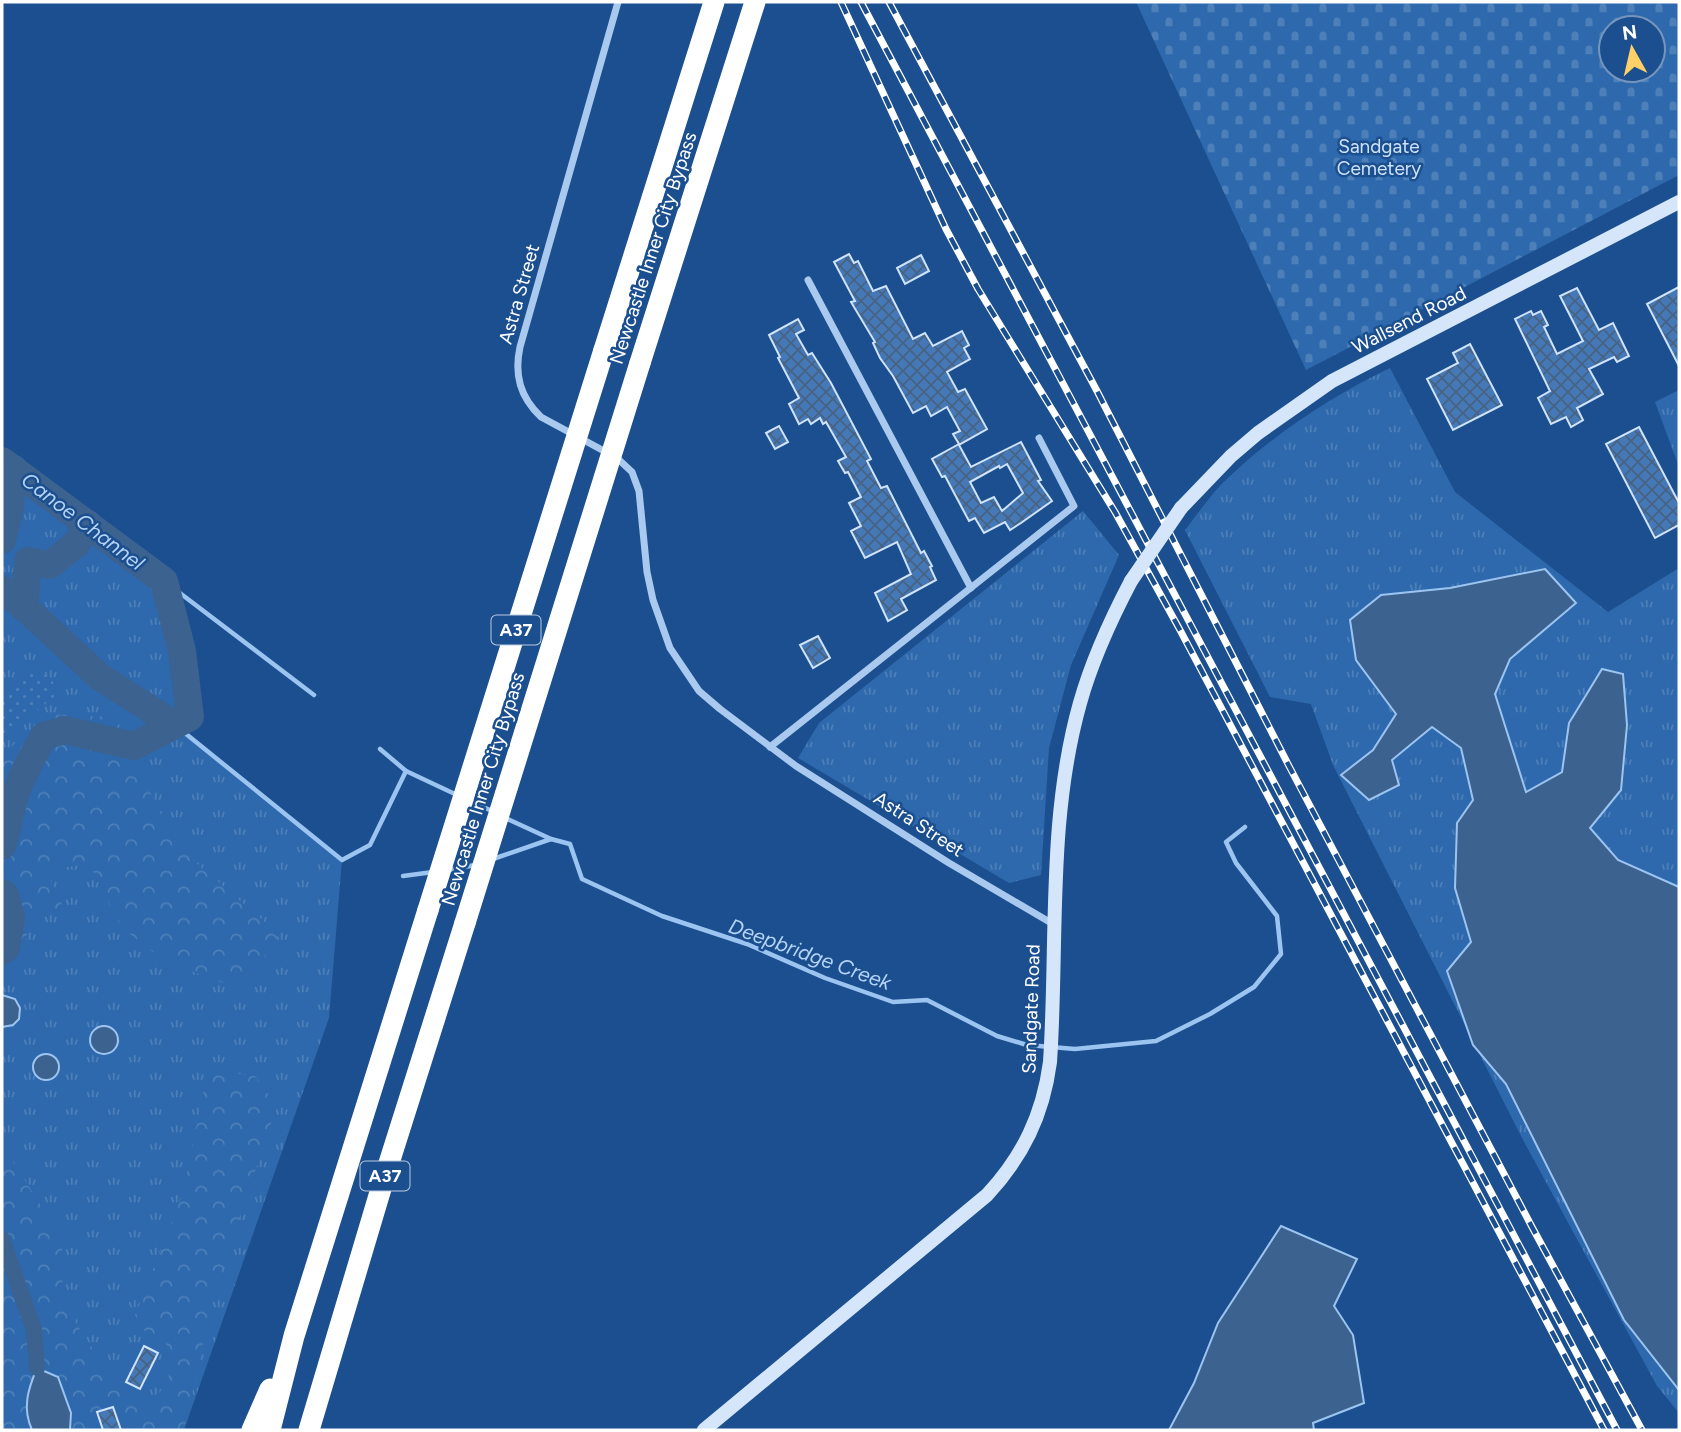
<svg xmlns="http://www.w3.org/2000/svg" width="1681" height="1432" font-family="Figtree,sans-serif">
	<defs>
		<pattern id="grass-tufts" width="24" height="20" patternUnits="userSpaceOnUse" patternTransform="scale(1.75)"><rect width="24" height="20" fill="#2e69ad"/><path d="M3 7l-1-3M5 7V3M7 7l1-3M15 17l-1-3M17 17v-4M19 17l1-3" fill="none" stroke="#4d80b9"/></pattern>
		<pattern id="forest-crowns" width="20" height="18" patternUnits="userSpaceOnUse" patternTransform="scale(1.75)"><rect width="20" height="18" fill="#2e69ad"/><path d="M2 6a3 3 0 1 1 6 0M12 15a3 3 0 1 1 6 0" fill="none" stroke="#4d80b9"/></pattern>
		<pattern id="cemetery-stones" width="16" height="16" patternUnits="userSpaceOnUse" patternTransform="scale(1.75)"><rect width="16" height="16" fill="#2e69ad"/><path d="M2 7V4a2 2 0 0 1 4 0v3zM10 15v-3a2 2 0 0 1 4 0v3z" fill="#4d80b9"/></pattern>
		<pattern id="garden-dots" width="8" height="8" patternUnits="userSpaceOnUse" patternTransform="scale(1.75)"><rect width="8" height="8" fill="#2e69ad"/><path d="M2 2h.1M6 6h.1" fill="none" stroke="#4d80b9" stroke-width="1.8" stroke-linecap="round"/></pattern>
		<pattern id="building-cross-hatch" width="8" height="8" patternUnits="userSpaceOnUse" patternTransform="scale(1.75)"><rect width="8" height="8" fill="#4478b7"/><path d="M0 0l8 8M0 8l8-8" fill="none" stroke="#486282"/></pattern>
	</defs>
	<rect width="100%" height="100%" fill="#1b4f8f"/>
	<g fill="url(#grass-tufts)">
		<path d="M1390,368L1455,492L1608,612L1679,568V1413L1657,1386L1522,1138L1333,765L1311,704L1270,697L1185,530C1199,512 1213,491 1230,476C1277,432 1332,396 1390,368Z"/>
		<path d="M1679,390V467L1655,402Z"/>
		<path d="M2,461L164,581L182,651L190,717L176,726L342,860L329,1018L184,1430H2Z"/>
		<path d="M1083,511L1119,555L1071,665L1049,748L1041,875L1009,883L798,758L819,723Z"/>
	</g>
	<g fill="url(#forest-crowns)">
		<path d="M48,714L112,717L144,782L189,857L279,934L243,990L166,962L122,928L89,864L46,870L63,906L29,924L23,960L2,967V755Z"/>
		<path d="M208,1070L255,1076L277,1106L215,1291L184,1430H2V1151L10,1157L62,1239L63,1303L109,1374L144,1409L169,1382L166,1343L144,1330L135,1315L182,1196Z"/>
	</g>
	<path fill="url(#cemetery-stones)" fill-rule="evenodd" d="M1136,2H1679V175L1306,370ZM1611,28H1653V70H1611Z"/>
	<path fill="url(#garden-dots)" d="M34,670C50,673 53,679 57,694L2,740V694Z"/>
	<g fill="#3c6290" stroke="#9cc4f0" stroke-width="2">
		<path d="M1545,569L1576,603L1510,659L1495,694L1526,792L1562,772L1569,723L1602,669L1623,674L1627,725L1621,790L1590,828L1618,860L1679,887V1390L1624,1320L1506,1084L1473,1045L1447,971L1471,942L1455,888L1457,823L1473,800L1461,748L1432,727L1392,760L1399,785L1369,800L1341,775L1373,750L1396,714L1356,660L1350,620L1381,595L1450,588Z"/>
		<path d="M2,995L15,999L20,1008L19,1019L13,1025L2,1027Z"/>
		<circle cx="104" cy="1040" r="14"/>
		<circle cx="46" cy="1067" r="13"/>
		<path d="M1281,1226L1357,1259L1334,1306L1353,1335L1364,1403L1313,1423L1314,1430H1169L1194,1383L1218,1323Z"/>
		<path d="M37,1368L58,1377L71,1413L70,1430H32C22,1408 28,1389 37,1368Z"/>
	</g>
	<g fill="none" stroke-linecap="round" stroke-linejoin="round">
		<g stroke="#9cc4f0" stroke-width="4.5">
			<path d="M164,581L314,695"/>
			<path d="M175,725L342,860L370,845L406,771L457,795"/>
			<path d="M380,749L406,771"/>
			<path d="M468,800L492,811"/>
			<path d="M551,839L570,844L582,879L662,916L747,944L825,978L893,1002L927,1000L997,1036L1027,1045L1075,1049L1156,1041L1210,1014L1254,987L1281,954L1277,916L1236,863L1226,842L1245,827"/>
			<path d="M493,859L551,839L503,817"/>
			<path d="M449,870L475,865"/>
			<path d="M403,876L433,872"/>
		</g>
		<path stroke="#3c6290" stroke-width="16" d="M2,1239L34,1330L37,1368"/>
		<g stroke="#3c6290" stroke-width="28">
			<path d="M2,461L164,581L182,651L190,717L134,746L65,730L44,736C34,754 23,772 16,792C10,809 9,828 2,846"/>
			<path d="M88,524L77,543L50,565L28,561L24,607L100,677L175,725"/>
			<path d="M2,540L9,511L14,469"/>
			<path d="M2,589L24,607"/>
			<path d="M2,893L5,895L11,918L6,948L2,951"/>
		</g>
	</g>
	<g fill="url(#building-cross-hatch)" stroke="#cfe3fa" stroke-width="2" fill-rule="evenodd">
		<path d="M849,254L854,263L858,261L873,291L886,286L913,339L925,333L933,346L962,331L969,345L964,348L970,359L947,372L958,392L965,389L987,429L959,445L971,467L1021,442L1041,480L1038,481L1052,501L1021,523L1010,530L1005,522L984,533L975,518L969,521L945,476L942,477L932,459L959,444L953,434L960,431L947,407L931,416L926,406L913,413L893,376L880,358L873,343L875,342L851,302L855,301L834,262ZM1007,464L1023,493L1002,511L994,497L981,503L970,482L999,466L1000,468Z"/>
		<path d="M921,255L929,271L905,284L897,268Z"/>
		<path d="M1679,287V366L1647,304Z"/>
		<path d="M1577,288L1599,330L1613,323L1629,356L1617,362L1614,357L1589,369L1603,394L1577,408L1583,420L1571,427L1566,417L1551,424L1538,398L1550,391L1515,319L1531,311L1533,315L1541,311L1548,325L1544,327L1557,354L1583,341L1560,296Z"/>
		<path d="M798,319L804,330L796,334L808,355L812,353L831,383L871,459L867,461L881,488L887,486L921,553L924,551L932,566L930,567L936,580L901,599L907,610L888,621L875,593L911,574L897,542L865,558L851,531L861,526L849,503L861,497L848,472L845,473L838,461L846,457L826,422L823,424L820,418L811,424L808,419L799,424L789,404L799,398L778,358L780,357L769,335Z"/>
		<path d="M1470,344L1502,405L1453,430L1427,379L1458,363L1453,353Z"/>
		<path d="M779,426L788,442L775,449L766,433Z"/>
		<path d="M1639,427L1679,503V525L1655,538L1606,444Z"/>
		<path d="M818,636L830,658L813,668L800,645Z"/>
		<path d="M144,1346L158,1353L140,1389L126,1382Z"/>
		<path d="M113,1407L121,1430H103L97,1412Z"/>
	</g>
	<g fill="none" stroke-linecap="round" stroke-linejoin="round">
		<g stroke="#a9c9ee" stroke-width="7">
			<path d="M618,2L520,347C514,375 520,397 541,417L617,458L632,472L639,491L647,572L653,600L670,648L699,691L720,709L796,766L949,863L1053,924"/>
			<path d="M808,280L971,588"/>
			<path d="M770,747L1074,506L1039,438"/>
		</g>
		<g stroke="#d6e6fa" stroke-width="14">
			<path d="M1181,508L1231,456L1258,433L1332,381L1679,202"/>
			<path d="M704,1430L987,1195C1023,1156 1043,1115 1050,1062C1058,943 1047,820 1080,703C1092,660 1110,621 1131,581"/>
		</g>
		<g stroke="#fff" stroke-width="21">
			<path d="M604,350L714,2"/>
			<path d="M640,363L755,2"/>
			<path d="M252,1430L270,1389"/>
			<path d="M270,1430L294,1336L428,910"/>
			<path d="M309,1430L383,1182L465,923"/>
		</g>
		<defs>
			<g id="rail">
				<path d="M841,2L946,229L978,289L1115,512L1180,630L1604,1430"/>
				<path d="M861,2L1617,1430"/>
				<path d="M889,2L1097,391L1289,766L1532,1227L1642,1430"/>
			</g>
		</defs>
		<use href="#rail" stroke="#fff" stroke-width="7"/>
		<use href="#rail" stroke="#1b4f8f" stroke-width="4.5" stroke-dasharray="13" stroke-linecap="butt"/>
		<path stroke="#d6e6fa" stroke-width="14" d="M1131,581L1181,508"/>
		<g stroke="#fff" stroke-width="21">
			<path d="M428,910L604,350"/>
			<path d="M465,923L640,363"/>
		</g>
	</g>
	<g text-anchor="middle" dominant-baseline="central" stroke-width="5" stroke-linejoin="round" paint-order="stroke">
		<g fill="#1b4f8f" stroke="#bbcadd" stroke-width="2">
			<rect x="491.5" y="615.5" width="49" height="29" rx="5"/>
			<rect x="360.5" y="1161.5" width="49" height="29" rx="5"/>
		</g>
		<g font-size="18" font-weight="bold" fill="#fff">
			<text x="516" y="630">A37</text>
			<text x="385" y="1176">A37</text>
		</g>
		<g font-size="19" fill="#cfe3fa" stroke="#1b4f8f">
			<text x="1379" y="146">Sandgate<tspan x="1379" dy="22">Cemetery</tspan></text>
		</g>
		<g font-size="19" fill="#fff" stroke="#1b4f8f">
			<text transform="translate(653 248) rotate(-72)">Newcastle Inner City Bypass</text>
			<text transform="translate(519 294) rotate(-74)">Astra Street</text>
			<text transform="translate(1409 320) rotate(-27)">Wallsend Road</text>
			<text transform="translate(483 789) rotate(-73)">Newcastle Inner City Bypass</text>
			<text transform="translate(919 824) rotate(33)">Astra Street</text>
			<text transform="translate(1031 1009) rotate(-88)">Sandgate Road</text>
		</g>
		<g font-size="21" font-style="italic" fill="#b5d3f5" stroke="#1b4f8f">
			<text transform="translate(83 521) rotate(37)">Canoe Channel</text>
			<text transform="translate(810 954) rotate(20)">Deepbridge Creek</text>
		</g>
	</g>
	<rect width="1681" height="1432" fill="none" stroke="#ffffff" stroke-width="7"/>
	<g transform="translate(1632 49) rotate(352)"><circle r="33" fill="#1b4f8f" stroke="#7695bc" stroke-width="2"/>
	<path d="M0-5L12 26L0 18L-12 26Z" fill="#ffd166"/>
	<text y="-10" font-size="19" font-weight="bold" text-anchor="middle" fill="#ffffff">N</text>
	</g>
</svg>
